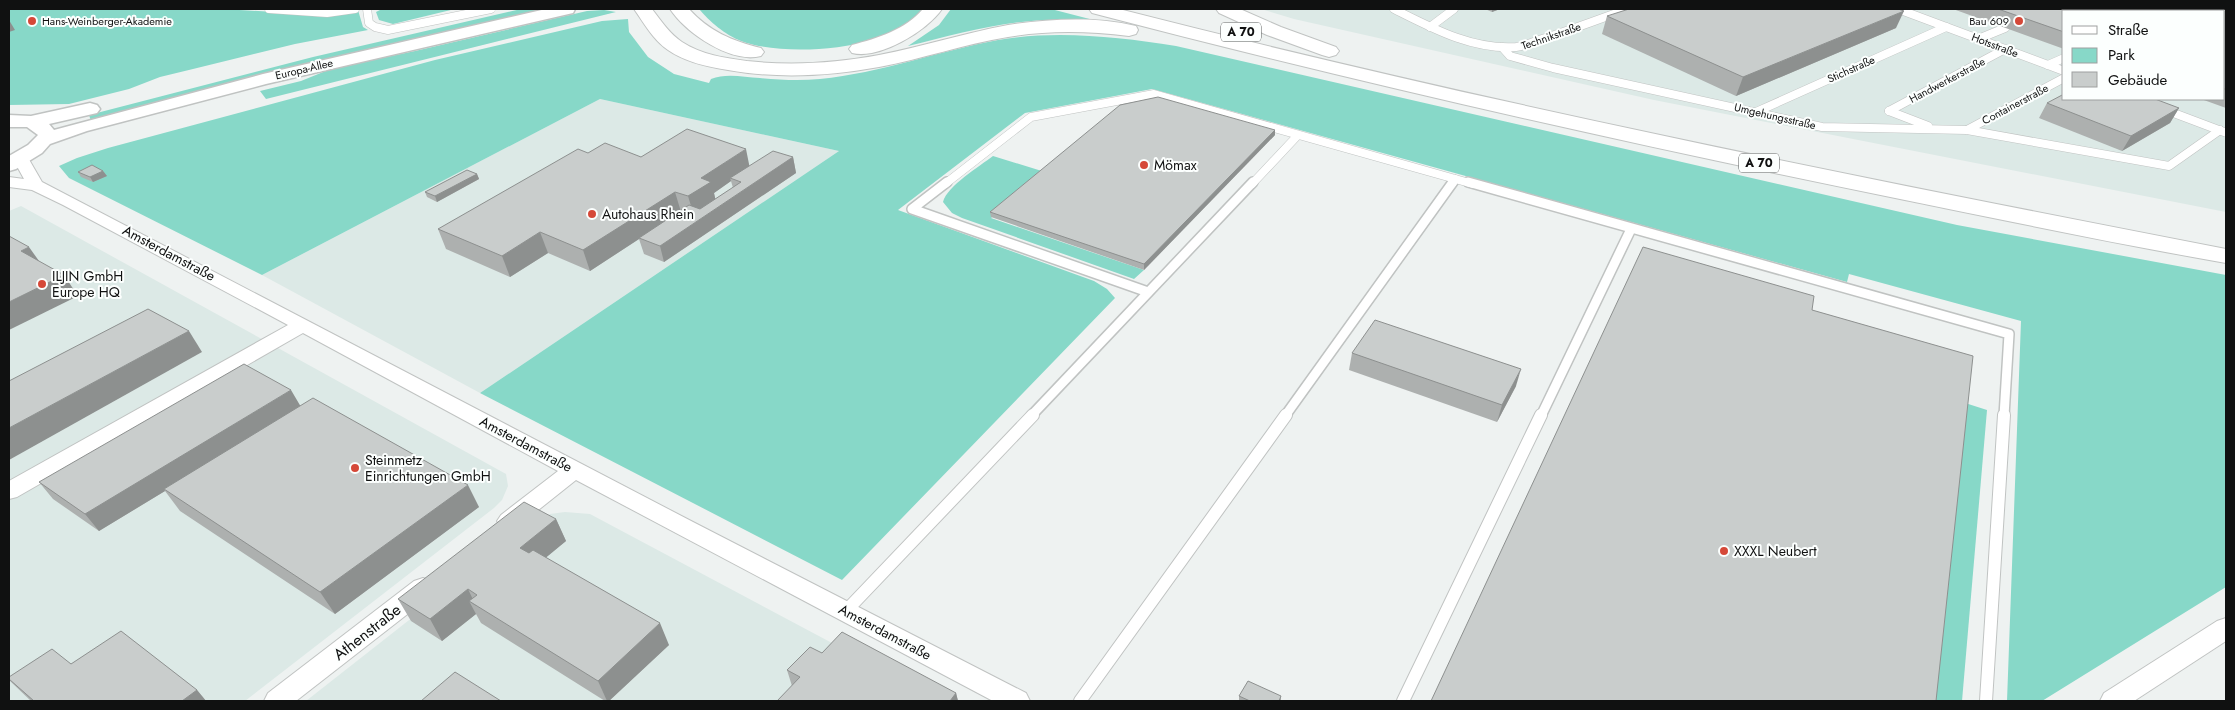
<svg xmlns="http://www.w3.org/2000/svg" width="2235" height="710" font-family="Jost,sans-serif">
	<rect width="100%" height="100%" fill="#eef2f1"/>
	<g fill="#dce9e6" fill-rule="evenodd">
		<path d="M1261,9H2226V212L1654,100L1294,19ZM2064,11H2224V99H2064Z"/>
		<path d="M600,99L839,151L480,393L262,275Z"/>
		<path d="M21,206L506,474L508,486L502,500L494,508L245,701H9V211Z"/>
		<path d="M565,512L590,514L941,701H306L534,522L550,514Z"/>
	</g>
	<g fill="#87d8c8">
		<path d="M9,9H223L325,15L358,10L363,27L368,30L295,44L193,69L160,77L129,89L69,104L9,105Z"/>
		<path d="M382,9H455L393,24L379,20L376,12Z"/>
		<path d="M521,9H544L295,67L91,121L89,115L313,57Z"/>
		<path d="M699,9H924C895,51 785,58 741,41C724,34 710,22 699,9Z"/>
		<path d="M951,9H1051L1109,24C1096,23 1083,20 1071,20C1016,17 961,33 908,46L939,25Z"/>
		<path d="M604,10L616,12L266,99L260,91L301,81L333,68L415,51L587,11Z"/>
		<path d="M628,19L629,32L648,57L674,74L709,83L711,79C726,73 743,77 760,78C780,80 800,81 820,79C881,73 938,51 998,40C1058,30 1117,37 1176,46L1957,225L2226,275V587L2042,701H2007L2021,321L1849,274L1847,282L1152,89L1025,113L898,210L1094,281L1107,289L1115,298L842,580L480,393L839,151L600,99L262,275L69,178L59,166L77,158L108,148L435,60L602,21Z"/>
		<path d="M993,156L1045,172L991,218L1144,270L1134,279L962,218L952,213L943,202C947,186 980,166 993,156Z"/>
		<path d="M1962,402L1987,410L1962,701H1928Z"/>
	</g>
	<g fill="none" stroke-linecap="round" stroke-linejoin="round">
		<defs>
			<g id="service-far2">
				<path d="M269,9L327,13L355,9"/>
				<path d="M367,9L369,23L375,27L388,30L491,9"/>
				<path d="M1394,9C1432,28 1472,50 1516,47C1525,46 1533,42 1542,39C1571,30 1599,19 1628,9"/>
				<path d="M1898,9L2064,71"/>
				<path d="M1430,27L1454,9"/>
				<path d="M1978,39L2005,28"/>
				<path d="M1502,47L1510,56L1553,68L1822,127L1967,130L2169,166L2220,130"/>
				<path d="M2048,65L2064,58"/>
				<path d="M2163,109L2224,132"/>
				<path d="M1889,111L2005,49"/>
				<path d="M1889,111L1928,126"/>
				<path d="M1756,112L1946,27"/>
				<path d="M1967,130L2064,78"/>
				<path d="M945,184L1031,117L1154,94L1473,184"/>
				<path d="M1252,184L1298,135"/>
				<path d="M1452,184L1455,179"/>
			</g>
			<g id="service-far1">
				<path d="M947,182L912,209L1148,292"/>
				<path d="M1468,182L2009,334L2004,416"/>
				<path d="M1031,416L1253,182"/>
				<path d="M1285,416L1453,182"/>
				<path d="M1541,416L1631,229"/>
			</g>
			<g id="service">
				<path d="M845,612L1033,415"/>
				<path d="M1080,701L1286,415"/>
				<path d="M1403,701L1541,415"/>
				<path d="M1986,701L2004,415"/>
			</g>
			<g id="minor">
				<path d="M21,154L27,156L42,182L693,522L1026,693L1030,701H993L576,480L517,527L509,530L501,527L497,521L501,515L558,471L303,333L17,497L9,499V481L288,325L63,205L32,190L9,187V177L24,179L13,159L15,156Z"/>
				<path d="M423,578L432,581L435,588L432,595L296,701H264L268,693L414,581Z"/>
				<path d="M2226,618V641L2134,701H2100L2104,693L2217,621Z"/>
			</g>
			<path id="tertiary" d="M546,9H575L573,13L266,84L87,131L50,144L42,153L16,169L9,171V156L28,145L38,135L27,127H9V115L31,116L90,103L97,105L100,109L97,113L49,124L54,130L263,74Z"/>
			<g id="motorway">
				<path d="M634,9H652C661,21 670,34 682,42C702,55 725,58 747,61C791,66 836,63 879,55C922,47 964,33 1008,25C1048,19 1096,16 1136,26L1138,30L1136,34L1129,36C1089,31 1048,30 1008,37C964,44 922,59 879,67C830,76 778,79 728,70C708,67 685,62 668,50C653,40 644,23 634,9Z"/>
				<path d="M670,9H689C709,31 732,41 761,48L764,52L761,56C731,64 686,33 670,9Z"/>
				<path d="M923,9H942C927,31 879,60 852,53L849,49L852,45C878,38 905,30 923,9Z"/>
				<path d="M1089,9H1119C1485,103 1855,177 2226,249V263C2117,244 2008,221 1900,199C1629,144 1359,83 1092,13Z"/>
				<path d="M1216,9H1240L1281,27L1336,47L1339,51L1336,55L1329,57L1322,55L1267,35L1219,13Z"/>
			</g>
		</defs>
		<use href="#service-far2" stroke="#c0c3c2" stroke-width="9"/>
		<use href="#service-far1" stroke="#c0c3c2" stroke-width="12"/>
		<use href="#service" stroke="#c0c3c2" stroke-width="14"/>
		<use href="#minor" stroke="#c0c3c2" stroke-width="2"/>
		<use href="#tertiary" stroke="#c0c3c2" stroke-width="3"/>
		<use href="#motorway" stroke="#c0c3c2" stroke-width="2"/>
		<use href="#service-far2" stroke="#fff" stroke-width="8"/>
		<use href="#service-far1" stroke="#fff" stroke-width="9"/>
		<use href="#service" stroke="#fff" stroke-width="12"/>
		<use href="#minor" fill="#fff" fill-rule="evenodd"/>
		<use href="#tertiary" fill="#fff" fill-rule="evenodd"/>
		<use href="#motorway" fill="#fff" fill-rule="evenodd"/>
	</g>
	<g fill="#adb0af" fill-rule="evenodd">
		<path d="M1485,9H1500L1492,12Z"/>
		<path d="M1953,9H2226V108L2201,99H2224V11H2064V49Z"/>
		<path d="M1607,16L1896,28L1736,96L1602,34Z"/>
		<path d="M2047,103L2179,108L2170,123L2122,151L2039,118Z"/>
		<path d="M1275,135L1144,270L991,217L990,212Z"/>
		<path d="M588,153L641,157L749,166L793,157L796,173L664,262L644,254L639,239L590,271L548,253L510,277L446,249L438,229ZM731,181L733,188L715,199L714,193Z"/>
		<path d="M103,171L107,176L93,182L81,177L78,172Z"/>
		<path d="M477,174L479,179L437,202L427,197L425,192Z"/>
		<path d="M1352,353L1516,386L1497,422L1349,370Z"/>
		<path d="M300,406L479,507L335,614L180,511L165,491L99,531L53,499L39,482Z"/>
		<path d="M556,519L566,541L546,557L669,645L609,701H605L481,623L476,614L442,641L411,621L398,599Z"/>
		<path d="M822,653L956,693L958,701H777L792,686L787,670Z"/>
		<path d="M71,664L197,690L206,701H31L9,680Z"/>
		<rect x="1239" y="696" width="42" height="5"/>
	</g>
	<g fill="#8d908f">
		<path d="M1492,9H1500L1492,12Z"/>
		<path d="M1904,11L1896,28L1736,96L1743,77Z"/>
		<path d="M9,20L15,30L9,32Z"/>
		<path d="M2179,108L2170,123L2122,151L2131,136Z"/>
		<path d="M1275,130V135L1144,270V264Z"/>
		<path d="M746,149L750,169L730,178L731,181L714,193L716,202L694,216L688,196L701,178Z"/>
		<path d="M793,157L796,173L664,262L660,246Z"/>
		<path d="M103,171L107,176L93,182L90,177Z"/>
		<path d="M477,174L479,179L437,202L435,196Z"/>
		<path d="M675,192L681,212L639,238V239L590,271L583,250Z"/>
		<path d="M540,232L548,253L510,277L502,256Z"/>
		<path d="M29,247L44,268L21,251Z"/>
		<path d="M64,275L78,296L9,330V302Z"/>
		<path d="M189,331L202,352L9,460V428Z"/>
		<path d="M1521,369L1516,386L1497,422L1502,405Z"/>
		<path d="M291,390L301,407L164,489L165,491L99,531L85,514Z"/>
		<path d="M468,485L479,507L335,614L320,592Z"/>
		<path d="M556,519L566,541L531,570L520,548Z"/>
		<path d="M468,589L476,606L469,601L476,614L442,641L430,619Z"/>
		<path d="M660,623L669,645L609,701H607L598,681Z"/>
		<path d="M197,690L206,701H182Z"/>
		<path d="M956,693L958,701H950Z"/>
	</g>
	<g fill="#c9cdcc" stroke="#8d908f">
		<path d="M1629,9H1898L1904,11L1743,77L1607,16Z"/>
		<path d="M1998,9H2226V89H2224V11H2064V32Z"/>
		<path d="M2064,94V99H2155L2179,108L2131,136L2047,103Z"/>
		<path d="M1158,97L1275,130L1144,264L990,212L1120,105Z"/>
		<path d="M687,129L746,149L701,178L711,182L688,196L675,192L583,250L540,232L502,256L438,229L578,149L588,153L605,143L641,157Z"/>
		<path d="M773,151L793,157L660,246L639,238L689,205L700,209L741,182L730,178Z"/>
		<path d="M92,165L103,171L90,177L78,172Z"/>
		<path d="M467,170L477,174L435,196L425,192Z"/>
		<path d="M9,236L29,247L21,251L64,275L9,302Z"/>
		<path d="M1643,247L1814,296L1812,310L1973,356L1936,701H1431Z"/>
		<path d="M148,309L189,331L9,428V381Z"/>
		<path d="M1375,320L1521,369L1502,405L1352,353Z"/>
		<path d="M244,364L291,390L85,514L39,482Z"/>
		<path d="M313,398L468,485L320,592L164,489Z"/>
		<path d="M524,502L556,519L520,548L529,553L533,550L660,623L598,681L469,601L477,595L468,589L430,619L398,599Z"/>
		<path d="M121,631L197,690L182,701H34L9,679V677L52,649L71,664Z"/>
		<path d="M842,632L956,693L950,701H777L800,677L787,670L810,647L822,653Z"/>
		<path d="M455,672L501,701H421Z"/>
		<path d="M1248,681L1281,696L1279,701H1250L1239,696Z"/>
	</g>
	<g fill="#d54838" stroke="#fcfffe" stroke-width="2">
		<circle cx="32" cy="21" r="5"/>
		<circle cx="2019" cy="21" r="5"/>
		<circle cx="1144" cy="165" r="5"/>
		<circle cx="592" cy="214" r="5"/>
		<circle cx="42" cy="284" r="5"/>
		<circle cx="355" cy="468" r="5"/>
		<circle cx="1724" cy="551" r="5"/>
	</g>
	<g text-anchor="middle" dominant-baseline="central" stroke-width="4" stroke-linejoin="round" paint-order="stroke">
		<g font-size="11" fill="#101111" stroke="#fcfffe" text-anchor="start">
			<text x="42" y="21">Hans-Weinberger-Akademie</text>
			<text x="2009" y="21" text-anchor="end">Bau 609</text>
		</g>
		<g font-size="11" fill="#101111" stroke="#fcfffe">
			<text transform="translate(1551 36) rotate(-19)">Technikstraße</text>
			<text transform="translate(1995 45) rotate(21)">Hotsstraße</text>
			<text transform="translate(304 69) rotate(-13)">Europa-Allee</text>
			<text transform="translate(1851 69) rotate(-24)">Stichstraße</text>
			<text transform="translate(1947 80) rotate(-28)">Handwerkerstraße</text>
			<text transform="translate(2015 104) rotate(-28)">Containerstraße</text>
			<text transform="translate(1775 116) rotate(13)">Umgehungsstraße</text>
		</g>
		<g fill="#fcfffe" stroke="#575858" stroke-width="1">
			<rect x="1221" y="22.5" width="40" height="19" rx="4"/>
			<rect x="1739" y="153.5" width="40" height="19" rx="4"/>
		</g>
		<g font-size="12" font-weight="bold" fill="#101111">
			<text x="1241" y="32">A 70</text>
			<text x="1759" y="163">A 70</text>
		</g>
		<g font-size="14" fill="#101111" stroke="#fcfffe" text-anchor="start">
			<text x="1154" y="165">Mömax</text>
			<text x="602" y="214">Autohaus Rhein</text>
			<text x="52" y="276">ILJIN GmbH<tspan x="52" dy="16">Europe HQ</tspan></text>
			<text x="365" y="460">Steinmetz<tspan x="365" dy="16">Einrichtungen GmbH</tspan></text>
			<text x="1734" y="551">XXXL Neubert</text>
		</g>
		<g font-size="14" fill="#101111" stroke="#fcfffe">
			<text transform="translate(169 253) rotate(28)">Amsterdamstraße</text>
			<text transform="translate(526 444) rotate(28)">Amsterdamstraße</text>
			<text transform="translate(885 632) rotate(28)">Amsterdamstraße</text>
		</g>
		<g font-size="16" fill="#101111" stroke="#fcfffe">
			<text transform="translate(367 632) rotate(-38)">Athenstraße</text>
		</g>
	</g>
	<rect width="2235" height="710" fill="none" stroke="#101111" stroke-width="20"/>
	<rect x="2062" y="10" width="162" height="90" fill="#fcfffe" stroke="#9ea09f"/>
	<rect x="2072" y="26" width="25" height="8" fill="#ffffff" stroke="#9ea09f"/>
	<text x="2108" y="35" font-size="15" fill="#101111">Straße</text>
	<rect x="2072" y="48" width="25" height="15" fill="#87d8c8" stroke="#9ea09f"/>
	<text x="2108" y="60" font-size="15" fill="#101111">Park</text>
	<rect x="2072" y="72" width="25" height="15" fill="#c9cdcc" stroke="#9ea09f"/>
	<text x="2108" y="85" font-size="15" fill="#101111">Gebäude</text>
</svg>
